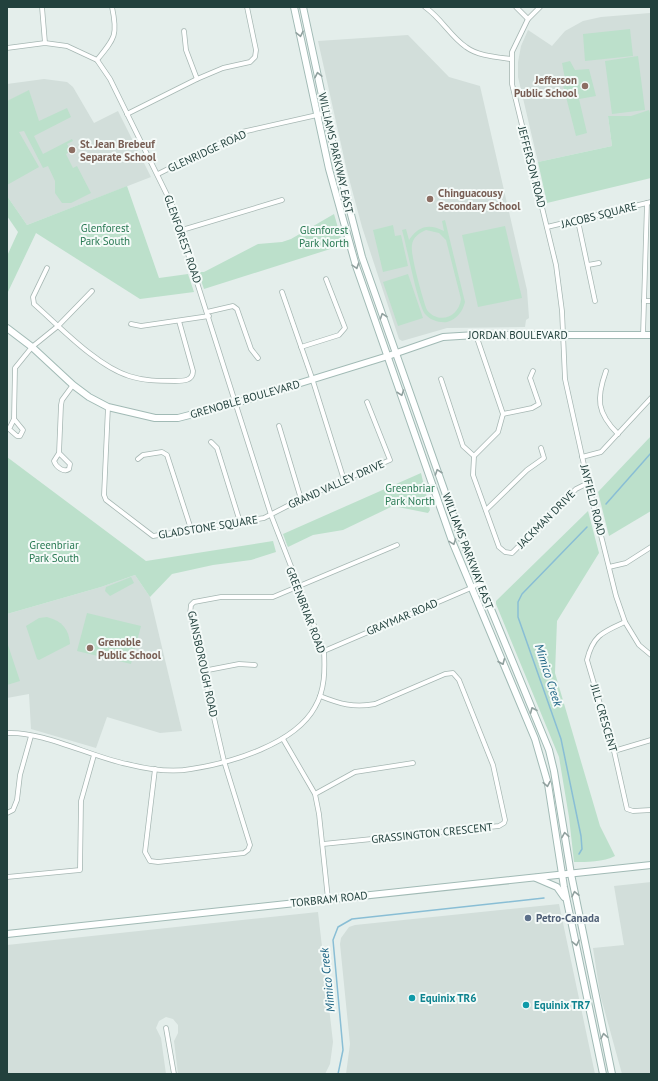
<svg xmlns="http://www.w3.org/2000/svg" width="658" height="1081" font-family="'PT Sans',sans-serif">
	<rect width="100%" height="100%" fill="#e4eeeb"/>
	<g fill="#d2deda">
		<path d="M650,13L651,117L608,116L612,146L538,162L518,77V62L521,46L528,30L552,46L565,31L583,21L601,17Z"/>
		<path d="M408,35L449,77L480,86L527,290L529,318L526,320L525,327L447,328L402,341L399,339L362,227L347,171L318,41Z"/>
		<path d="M44,79L67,82L73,87L94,123L118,111L151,177L27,225L7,196V84Z"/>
		<path d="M135,575L150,597L182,731L160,733L107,717L96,748L31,729L29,694L7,698V614L101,587Z"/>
		<path d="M651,882V1074H622L600,994L593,948L624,945L614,886Z"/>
		<path d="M559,904L595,1074H346L350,1044L340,944L341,938L349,927L355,925Z"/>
		<path d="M318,912L333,1042L330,1064L325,1074H178L174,1041L178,1033V1025L173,1019L166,1017L159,1021L156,1028L161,1038L166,1074H7V945Z"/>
	</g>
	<g fill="#bce0cb" fill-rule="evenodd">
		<path d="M630,29L633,56L585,61L583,34Z"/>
		<path d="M638,56L645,110L612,114L605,61Z"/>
		<path d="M570,61L575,70L589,69L596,96L579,99L587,133L576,136L563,85L566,84L562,63Z"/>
		<path d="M29,90L39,121L67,108L71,117L34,136L43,154L72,139L73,141L67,144L71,151L66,154L73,168L77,166L91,193L71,203H62L55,193V181L48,166L43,168L24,131L19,132L39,167L7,185V101Z"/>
		<path d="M649,110L651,116V178L547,203L538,162L612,146L608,116H631Z"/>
		<path d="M127,186L159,278L188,274L194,292L140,299L36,233L7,294V256L18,232L7,216V196L27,225Z"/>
		<path d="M334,214L343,245L204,289L198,272H204L258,244L282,242L291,239Z"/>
		<path d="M445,220L465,302C463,311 457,319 447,322C439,323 430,320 425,314C417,302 407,247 402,230L406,229L409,240C418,226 429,223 444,231L442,221ZM426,230L439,233L446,240L461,299C459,317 439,325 427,310C423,300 410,254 412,245C413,237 419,233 426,230Z"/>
		<path d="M393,225L395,236L401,235L408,266L383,272L373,230Z"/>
		<path d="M505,226L522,298L478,307L462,235Z"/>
		<path d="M408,274L423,318L398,326L383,282Z"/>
		<path d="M651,436V511L609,536L598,492Z"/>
		<path d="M7,457L146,561L273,541L276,552L251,560L213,565L172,574L150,597L135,575L101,587L7,614Z"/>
		<path d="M421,473L430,510L428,513L393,506L343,530L313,535L288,547L287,545L283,534Z"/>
		<path d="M588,511L599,553L557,621L555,673L600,826L615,856C604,862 586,862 574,862L569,817L559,757L496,604V601Z"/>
		<path d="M131,577L134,583L110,596L105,591L106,587Z"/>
		<path d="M87,613L141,626L131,664L77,651Z"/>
		<path d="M47,617C62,621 69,629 70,644L39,660L37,659L26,626L39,618Z"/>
		<path d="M7,642L20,681L7,685Z"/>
	</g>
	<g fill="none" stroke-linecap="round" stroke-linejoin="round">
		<g stroke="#89bed5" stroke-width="1.5">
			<path d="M606,504L651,453"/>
			<path d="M579,854L582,849L581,836L561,739L518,617V602L522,594L587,527"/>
			<path d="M338,1074L343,1050L333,940L338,927L352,919L544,898"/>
		</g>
		<defs>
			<g id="street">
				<path d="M42,7L45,43"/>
				<path d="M425,7C442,19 450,36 466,47C478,56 496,57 511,59"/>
				<path d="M516,7L528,19"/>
				<path d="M540,7L528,19L512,52V84L556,265L562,311L565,379L588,483L616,596L625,622L639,645L651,655"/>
				<path d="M184,31L186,50L197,79"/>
				<path d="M7,48L45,43L67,46L97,60L110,79L173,207L271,515L324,651C325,670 325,690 315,707C295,744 231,763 191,769C171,773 147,769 127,764C91,757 43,731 7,733"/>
				<path d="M97,60C115,38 118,35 112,7"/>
				<path d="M127,114L197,79L223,68L250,62L255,57L256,50L247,7"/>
				<path d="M158,174L242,132L326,113"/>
				<path d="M578,221L595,301"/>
				<path d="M547,227L651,202"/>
				<path d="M182,230L282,200"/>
				<path d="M588,265L599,263"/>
				<path d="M47,268L33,297L34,304C60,327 97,366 129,376C144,381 159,381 175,381C183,381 193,381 193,371L179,321"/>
				<path d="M282,292L312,378L344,480"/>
				<path d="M644,301H651"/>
				<path d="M207,312L233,306L237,309L251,349L258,358"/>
				<path d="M131,324L141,326L209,316"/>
				<path d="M476,335L503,414L498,432L474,456L473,475L499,547L505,552L512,553L576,489L588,483"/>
				<path d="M643,335L647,203"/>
				<path d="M301,347L339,335L345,328L326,279"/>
				<path d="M606,371C596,399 597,413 618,434"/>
				<path d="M441,379L463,446L474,456"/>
				<path d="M108,407L104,495L106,500L153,536L264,518L301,499L390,460L367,402"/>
				<path d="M503,414L532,408L539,404L530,378L533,371"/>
				<path d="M14,419L23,430L20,436H17L9,429L14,419L15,368L32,347L58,326L92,291"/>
				<path d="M279,426L301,499"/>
				<path d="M211,442L217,448L240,522"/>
				<path d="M59,453L70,464L69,469C64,473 56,467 54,461L59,453L61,405L62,400L73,385"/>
				<path d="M582,457L601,452L651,398"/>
				<path d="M138,459L143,455L162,452L167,455L191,529"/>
				<path d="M486,510L527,470L544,458L541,448"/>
				<path d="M609,567L626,563L651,547"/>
				<path d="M625,622C603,632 593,635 587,660L614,751L627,809L633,811L651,810"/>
				<path d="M324,651L471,588L480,582"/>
				<path d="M203,671L239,664L255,665"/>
				<path d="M320,696C340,704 354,708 375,704L445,674L453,673L459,680L493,765L505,820L504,823L499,826L323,844"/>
				<path d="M283,739L315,794L319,814L328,899"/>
				<path d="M614,751L651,740"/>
				<path d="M155,769L145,852L150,861L158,862L244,853L248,850L250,845L224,761L190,614L191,605L194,602L221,597H273L397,545"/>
				<path d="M315,794L355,772L413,763"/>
				<path d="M7,813L13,810L17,800L20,775L31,736"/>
				<path d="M7,877L80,870L81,801L94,755"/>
				<path d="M166,1028L174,1074"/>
			</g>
			<g id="secondary">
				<path d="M294,7L329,169L356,266L452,541L535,739L548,784L564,887L603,1074"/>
				<path d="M303,7L331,137L362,257L458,529L549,750L554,771L571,874L612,1074"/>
				<path d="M7,328L32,347L73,385L89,397L108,407L155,418H178L236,403L388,356L443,337L476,335H651"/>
				<path d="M536,878L557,887L564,897"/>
				<path d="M7,934L651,865"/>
			</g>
		</defs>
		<use href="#street" stroke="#a6b7b3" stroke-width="5.5"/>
		<use href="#secondary" stroke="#a1bab5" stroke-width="8"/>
		<use href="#street" stroke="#fff" stroke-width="4"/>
		<use href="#secondary" stroke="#fff" stroke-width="6"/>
	</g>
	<defs><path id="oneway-chevron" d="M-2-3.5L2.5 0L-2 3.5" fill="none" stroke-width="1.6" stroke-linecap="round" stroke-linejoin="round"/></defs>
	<g stroke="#90a09e">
		<use href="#oneway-chevron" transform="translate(300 34) rotate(78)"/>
		<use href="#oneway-chevron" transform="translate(318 75) rotate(-102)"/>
		<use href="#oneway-chevron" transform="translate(356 266) rotate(72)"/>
		<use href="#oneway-chevron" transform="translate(383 316) rotate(-109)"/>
		<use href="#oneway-chevron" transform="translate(401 393) rotate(71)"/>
		<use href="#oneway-chevron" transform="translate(438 472) rotate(-109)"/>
		<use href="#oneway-chevron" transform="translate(453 542) rotate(70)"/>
		<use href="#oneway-chevron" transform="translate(502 662) rotate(67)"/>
		<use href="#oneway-chevron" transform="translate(533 710) rotate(-113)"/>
		<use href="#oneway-chevron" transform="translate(547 784) rotate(79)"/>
		<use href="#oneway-chevron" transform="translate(565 835) rotate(-99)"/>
		<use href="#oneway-chevron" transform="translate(575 894) rotate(-102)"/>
		<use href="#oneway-chevron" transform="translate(576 943) rotate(78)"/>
		<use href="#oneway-chevron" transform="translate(604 1036) rotate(-101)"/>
	</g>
	<g fill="#8d6e63" stroke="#f4faf8" stroke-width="1.5">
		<circle cx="585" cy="86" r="4"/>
		<circle cx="72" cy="150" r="4"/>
		<circle cx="430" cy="199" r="4"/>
		<circle cx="90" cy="648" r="4"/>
	</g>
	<circle fill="#5c6f8a" stroke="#f4faf8" stroke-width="1.5" cx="528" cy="918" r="4"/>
	<g fill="#0f9aa8" stroke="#f4faf8" stroke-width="1.5">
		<circle cx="412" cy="998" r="4"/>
		<circle cx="526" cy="1005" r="4"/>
	</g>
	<g text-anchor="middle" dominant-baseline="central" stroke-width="4" stroke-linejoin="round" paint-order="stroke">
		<g font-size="11" font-weight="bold" fill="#785e54" stroke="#f4faf8" text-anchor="start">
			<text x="577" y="80" text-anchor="end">Jefferson<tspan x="577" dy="13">Public School</tspan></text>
			<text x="80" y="144">St. Jean Brebeuf<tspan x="80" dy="13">Separate School</tspan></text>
			<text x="438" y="193">Chinguacousy<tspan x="438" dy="13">Secondary School</tspan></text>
			<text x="98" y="642">Grenoble<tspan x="98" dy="13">Public School</tspan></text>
		</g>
		<g font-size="11" fill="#22413d" stroke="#f4faf8">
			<text transform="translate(207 151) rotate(-25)">GLENRIDGE ROAD</text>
			<text transform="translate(336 153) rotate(77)">WILLIAMS PARKWAY EAST</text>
			<text transform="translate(532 167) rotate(76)">JEFFERSON ROAD</text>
			<text transform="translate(599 215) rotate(-14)">JACOBS SQUARE</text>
			<text transform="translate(183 239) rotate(71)">GLENFOREST ROAD</text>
			<text x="518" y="335">JORDAN BOULEVARD</text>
			<text transform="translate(245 399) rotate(-16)">GRENOBLE BOULEVARD</text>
			<text transform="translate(336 484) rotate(-24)">GRAND VALLEY DRIVE</text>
			<text transform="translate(593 500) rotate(76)">JAYFIELD ROAD</text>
			<text transform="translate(546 519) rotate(-45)">JACKMAN DRIVE</text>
			<text transform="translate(208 527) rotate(-9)">GLADSTONE SQUARE</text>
			<text transform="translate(468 551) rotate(69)">WILLIAMS PARKWAY EAST</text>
			<text transform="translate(306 610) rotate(69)">GREENBRIAR ROAD</text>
			<text transform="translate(402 617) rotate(-23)">GRAYMAR ROAD</text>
			<text transform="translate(203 664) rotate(78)">GAINSBOROUGH ROAD</text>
			<text transform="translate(604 718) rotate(74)">JILL CRESCENT</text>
			<text transform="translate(432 833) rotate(-6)">GRASSINGTON CRESCENT</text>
			<text transform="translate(329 899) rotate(-6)">TORBRAM ROAD</text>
		</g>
		<g font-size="11" fill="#2a7a54" stroke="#f4faf8">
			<text x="105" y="228">Glenforest<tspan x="105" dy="13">Park South</tspan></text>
			<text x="324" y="230">Glenforest<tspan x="324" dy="13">Park North</tspan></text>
			<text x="410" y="488">Greenbriar<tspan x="410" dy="13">Park North</tspan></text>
			<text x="54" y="545">Greenbriar<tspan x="54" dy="13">Park South</tspan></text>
		</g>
		<g font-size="11" font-weight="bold" fill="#4e5e75" stroke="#f4faf8" text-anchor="start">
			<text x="536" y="918">Petro-Canada</text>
		</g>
		<g font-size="11" font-weight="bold" fill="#0d838f" stroke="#f4faf8" text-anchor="start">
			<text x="420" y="998">Equinix TR6</text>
			<text x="534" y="1005">Equinix TR7</text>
		</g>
		<g font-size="12" font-style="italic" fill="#186080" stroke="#f4faf8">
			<text transform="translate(549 675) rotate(72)">Mimico Creek</text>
			<text transform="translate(327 980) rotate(-96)">Mimico Creek</text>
		</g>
	</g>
	<rect width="658" height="1081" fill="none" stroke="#22413d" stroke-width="16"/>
</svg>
